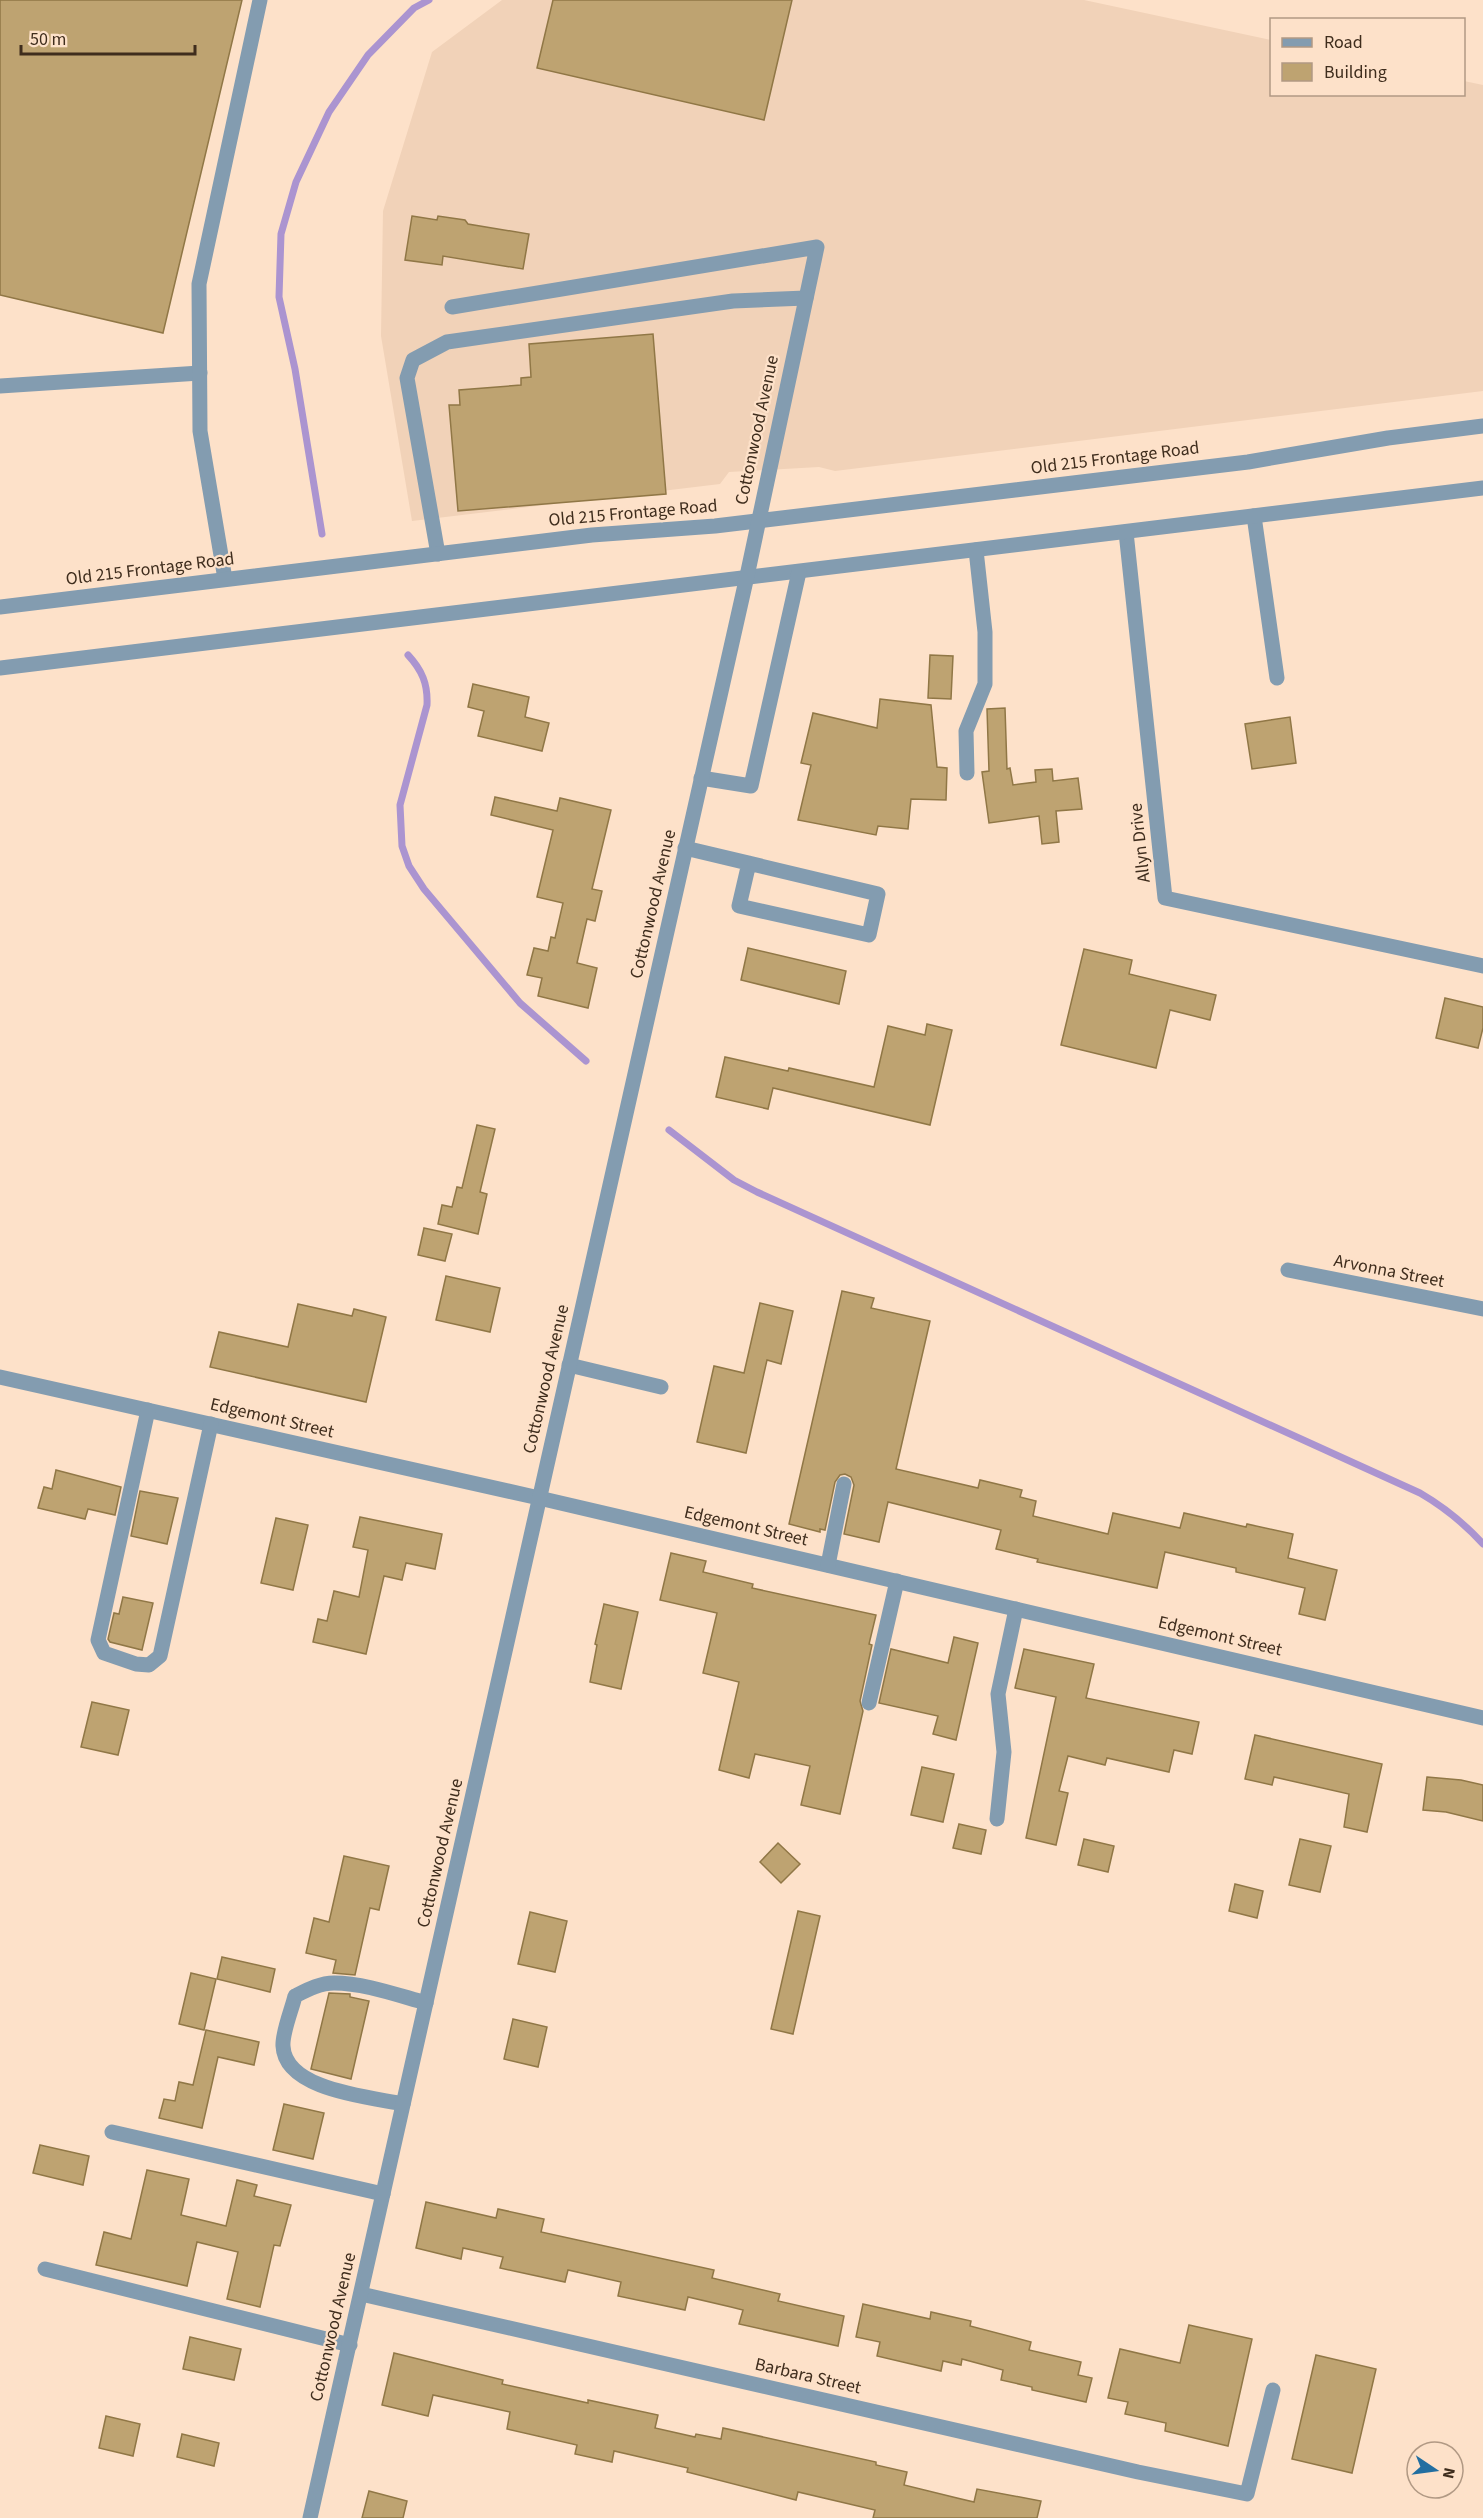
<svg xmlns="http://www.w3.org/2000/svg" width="1483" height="2518" font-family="'Source Sans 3',sans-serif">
	<rect width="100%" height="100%" fill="#fde1c9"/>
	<path fill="#f1d2b8" d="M502,0H1084L1271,40L1272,94H1464V81L1483,85V391L835,471L819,467L729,472L720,484L412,521L381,336L383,211L432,52Z"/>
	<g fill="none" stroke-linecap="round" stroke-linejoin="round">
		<g stroke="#ab94d0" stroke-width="7">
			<path d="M322,534L295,369L279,297L281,234L296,182L329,112L368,55L414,8L429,0"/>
			<path d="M408,655C422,670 428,684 427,705L400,805L402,846L409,866L424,889L520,1003L586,1061"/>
			<path d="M669,1130L734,1180L757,1192L1420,1493C1444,1507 1464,1523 1483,1544"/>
		</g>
	</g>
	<g fill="#bea371" stroke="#907746" stroke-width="1.5">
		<path d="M0,0H242L163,333L0,295Z"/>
		<path d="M553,0H792L764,120L537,68Z"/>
		<path d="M412,216L437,220L438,216L465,220L468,224L529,234L523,269L443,256L442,265L405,260Z"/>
		<path d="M653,334L666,494L458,511L449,405H460L459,390L521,385V378L531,377L529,344Z"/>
		<path d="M930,655L953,656L951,699L928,698Z"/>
		<path d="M473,684L529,697L525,717L549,723L542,751L478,736L484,711L468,707Z"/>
		<path d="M880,699L931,705L937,767L947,768L946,800L911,799L908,829L878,826L876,835L798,820L811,765L801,763L813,713L877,728Z"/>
		<path d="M1005,708L1007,769L1010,768L1013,785L1036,782L1035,770L1052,769L1053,781L1078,778L1082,809L1056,811L1059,842L1042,844L1039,816L989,823L982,772L989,771L987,709Z"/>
		<path d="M1290,717L1296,763L1252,769L1245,724Z"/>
		<path d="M495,797L557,811L560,798L611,810L592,889L602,891L595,921L587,919L577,963L597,968L588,1008L538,996L542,978L527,975L534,948L548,951L551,937L555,938L563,903L537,897L553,830L491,815Z"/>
		<path d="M748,948L846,971L839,1004L741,980Z"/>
		<path d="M1084,949L1132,960L1129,974L1216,995L1210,1020L1170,1010L1156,1068L1061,1045Z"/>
		<path d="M1445,998L1483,1007V1028L1478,1048L1436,1038Z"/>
		<path d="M927,1024L952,1030L930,1125L773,1088L768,1109L716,1097L725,1057L788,1071L789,1068L874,1087L888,1026L925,1035Z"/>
		<path d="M477,1125L495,1129L480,1192L487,1194L478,1234L438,1224L442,1205L452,1207L457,1187L462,1188Z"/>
		<path d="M424,1228L452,1234L445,1261L418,1255Z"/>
		<path d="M446,1276L500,1288L490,1332L436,1320Z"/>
		<path d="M842,1291L874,1298L871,1308L930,1321L896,1469L978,1488L980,1480L1022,1490L1020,1497L1036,1501L1033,1516L1108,1534L1113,1513L1180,1528L1184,1513L1246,1527L1247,1524L1293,1534L1288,1558L1337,1570L1325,1620L1299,1614L1305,1588L1236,1572V1568L1165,1552L1157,1588L1037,1562L1038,1559L996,1549L1001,1530L888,1502L879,1542L844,1534L854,1485L851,1477L845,1474L840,1475L835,1482L825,1530L820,1529V1532L789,1524Z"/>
		<path d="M760,1303L793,1311L781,1364L767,1360L746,1453L697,1442L714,1366L744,1373Z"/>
		<path d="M298,1304L352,1316L354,1309L386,1317L366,1402L210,1367L219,1332L288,1347Z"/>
		<path d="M56,1470L121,1487L115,1515L88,1509L85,1519L38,1508L44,1487L52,1489Z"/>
		<path d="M140,1491L178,1498L167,1544L131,1536Z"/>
		<path d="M360,1517L442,1534L435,1569L406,1563L402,1580L384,1576L366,1654L313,1642L318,1619L327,1621L334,1591L359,1597L368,1550L353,1547Z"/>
		<path d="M276,1518L308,1525L293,1590L261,1583Z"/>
		<path d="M671,1553L706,1561L703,1572L753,1584L752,1588L876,1615L869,1644L872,1645L860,1701L863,1711L840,1814L801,1805L810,1766L755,1754L749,1778L719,1770L739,1682L703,1673L717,1613L660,1600Z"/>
		<path d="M123,1597L153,1603L142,1650L110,1642L108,1639L114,1613L119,1614Z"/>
		<path d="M604,1604L638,1612L621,1689L590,1682L597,1645L595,1644Z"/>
		<path d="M954,1637L978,1643L956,1740L933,1734L938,1716L879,1703L891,1649L948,1663Z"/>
		<path d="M1024,1649L1094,1664L1086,1698L1199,1722L1192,1754L1174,1750L1169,1772L1107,1758L1105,1765L1068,1756L1059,1791L1068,1793L1056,1845L1026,1838L1056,1697L1015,1688Z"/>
		<path d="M92,1702L129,1710L118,1755L81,1747Z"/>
		<path d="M1255,1735L1382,1764L1367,1832L1344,1827L1349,1794L1274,1777L1272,1785L1245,1779Z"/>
		<path d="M922,1767L954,1774L943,1822L911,1815Z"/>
		<path d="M1427,1777L1461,1780L1483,1785V1821L1446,1812L1423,1810Z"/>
		<path d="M959,1824L986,1830L981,1854L953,1848Z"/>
		<path d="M1084,1839L1114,1846L1108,1872L1078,1865Z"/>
		<path d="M1300,1839L1331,1846L1320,1892L1289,1885Z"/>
		<path d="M778,1843L800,1864L781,1883L760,1862Z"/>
		<path d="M344,1856L389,1866L379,1910L370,1908L355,1975L333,1973L336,1960L306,1953L314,1918L329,1922Z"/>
		<path d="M1235,1884L1263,1891L1257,1918L1229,1911Z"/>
		<path d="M798,1911L820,1916L793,2034L771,2029Z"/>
		<path d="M530,1912L567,1921L555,1972L518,1964Z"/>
		<path d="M222,1957L275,1969L270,1992L217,1979Z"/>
		<path d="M191,1973L216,1979L204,2030L179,2024Z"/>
		<path d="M329,1993L350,1994V1997L369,2001L351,2079L311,2069Z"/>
		<path d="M513,2019L547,2027L538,2067L504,2059Z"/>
		<path d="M206,2030L259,2042L254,2065L218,2057L202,2128L159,2118L164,2099L175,2101L179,2082L193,2085Z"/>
		<path d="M284,2104L324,2113L313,2159L273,2150Z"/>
		<path d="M40,2145L89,2156L83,2185L33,2173Z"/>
		<path d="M147,2170L189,2179L181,2215L226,2226L237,2180L257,2185L254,2196L291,2205L280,2246L274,2245L260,2307L227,2299L238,2252L197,2242L187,2286L96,2265L104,2232L131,2239Z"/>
		<path d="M426,2202L496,2218L498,2209L544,2219L541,2232L714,2270L712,2278L780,2294L778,2301L844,2316L838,2346L739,2324L743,2310L731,2307L688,2297L685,2310L618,2296L621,2282L568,2270L565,2282L500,2268L503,2257L463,2248L461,2259L416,2248Z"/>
		<path d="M863,2304L930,2319L931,2312L971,2321L970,2326L1031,2342L1029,2350L1081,2362L1078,2375L1092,2378L1086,2402L1032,2390V2387L1001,2380L1003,2370L962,2359L961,2365L943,2361L941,2371L877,2356L880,2342L856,2337Z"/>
		<path d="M1189,2325L1252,2339L1228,2446L1165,2431L1166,2423L1125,2414L1128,2402L1108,2398L1120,2349L1180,2363Z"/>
		<path d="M190,2337L241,2349L234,2380L183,2369Z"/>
		<path d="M394,2353L503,2380L502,2384L588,2403V2400L658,2415L655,2428L695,2437L696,2434L721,2439L723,2428L876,2462V2465L907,2472L904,2485L957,2498L974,2502L977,2489L1041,2501L1037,2518H873L875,2510L798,2492L796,2500L687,2472L688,2468L614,2451L612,2462L575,2454L577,2445L507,2429L510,2412L433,2395L428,2416L382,2405Z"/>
		<path d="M1316,2355L1376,2369L1352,2473L1292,2459Z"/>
		<path d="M106,2416L140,2424L133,2456L99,2448Z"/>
		<path d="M182,2434L219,2443L214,2466L177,2457Z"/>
		<path d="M369,2491L407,2501L403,2518H362Z"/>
	</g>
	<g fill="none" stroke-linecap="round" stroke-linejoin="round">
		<g stroke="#839cb0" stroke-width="15">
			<path d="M0,386L200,373"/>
			<path d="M1254,516L1277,678"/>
			<path d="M1126,532L1165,898L1483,966"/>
			<path d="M438,554L407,378L413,360L447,342L733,301L806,298"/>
			<path d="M225,579L200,431L199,284L260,0"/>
			<path d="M0,607L592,535L715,526L1248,462L1388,438L1483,426"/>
			<path d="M0,668L1483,488"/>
			<path d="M967,773L966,731L985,684V632L976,550"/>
			<path d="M701,778L751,786L799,572"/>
			<path d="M685,848L878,894L869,935L739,906L749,863"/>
			<path d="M1288,1270L1483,1309"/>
			<path d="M569,1365L661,1387"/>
			<path d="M0,1377L539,1498L1483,1718"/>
			<path d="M148,1410L98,1640L104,1653L136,1664L149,1665L160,1656L211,1424"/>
			<path d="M828,1565L844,1484"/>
			<path d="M869,1703L897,1581"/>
			<path d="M997,1819L1004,1752L998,1694L1016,1609"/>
			<path d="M403,2104C369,2097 285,2090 283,2046C282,2033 292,2009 295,1996C307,1990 320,1983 334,1983C364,1983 397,1995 426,2003"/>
			<path d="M112,2132L383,2194"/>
			<path d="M45,2269L350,2345"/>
			<path d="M361,2294L1138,2472L1247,2494L1273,2390"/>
			<path d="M310,2518L747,576L817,247L452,307"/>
		</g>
	</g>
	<g text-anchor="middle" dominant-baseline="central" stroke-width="4.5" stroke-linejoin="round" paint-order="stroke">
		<g font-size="18" fill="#3f2d1d" stroke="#fde1c9">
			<text transform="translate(757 430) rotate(-78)">Cottonwood Avenue</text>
			<text transform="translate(1115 458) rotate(-7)">Old 215 Frontage Road</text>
			<text transform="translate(633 513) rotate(-5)">Old 215 Frontage Road</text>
			<text transform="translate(150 569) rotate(-7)">Old 215 Frontage Road</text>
			<text transform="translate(1140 843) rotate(-96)">Allyn Drive</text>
			<text transform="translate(653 904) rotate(-77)">Cottonwood Avenue</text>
			<text transform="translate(1389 1271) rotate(11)">Arvonna Street</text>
			<text transform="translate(546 1379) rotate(-77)">Cottonwood Avenue</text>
			<text transform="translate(272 1418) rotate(13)">Edgemont Street</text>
			<text transform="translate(746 1526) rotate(13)">Edgemont Street</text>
			<text transform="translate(1220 1636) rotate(13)">Edgemont Street</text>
			<text transform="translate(440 1853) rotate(-77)">Cottonwood Avenue</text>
			<text transform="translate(333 2327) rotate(-77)">Cottonwood Avenue</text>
			<text transform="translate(808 2376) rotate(13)">Barbara Street</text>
		</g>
	</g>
	<rect x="1270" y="18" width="195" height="78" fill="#fde1c9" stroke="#b19984" stroke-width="1.5"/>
	<rect x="1282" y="38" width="30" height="9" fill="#839cb0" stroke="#b19984" stroke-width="1.5"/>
	<text x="1324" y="48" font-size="18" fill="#3f2d1d">Road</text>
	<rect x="1282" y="63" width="30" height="18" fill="#bea371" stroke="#b19984" stroke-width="1.5"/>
	<text x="1324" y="78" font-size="18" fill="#3f2d1d">Building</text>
	<g transform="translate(1435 2470) rotate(103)"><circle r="28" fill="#fde1c9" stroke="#b19984" stroke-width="1.5"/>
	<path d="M0-4.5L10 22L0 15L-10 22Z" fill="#226fa1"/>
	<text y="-9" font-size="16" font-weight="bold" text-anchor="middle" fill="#3f2d1d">N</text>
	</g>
	<path d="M21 45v9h174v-9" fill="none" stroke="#3f2d1d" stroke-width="3"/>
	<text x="30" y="45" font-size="18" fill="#3f2d1d" stroke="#fde1c9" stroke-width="4.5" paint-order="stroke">50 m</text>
</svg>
